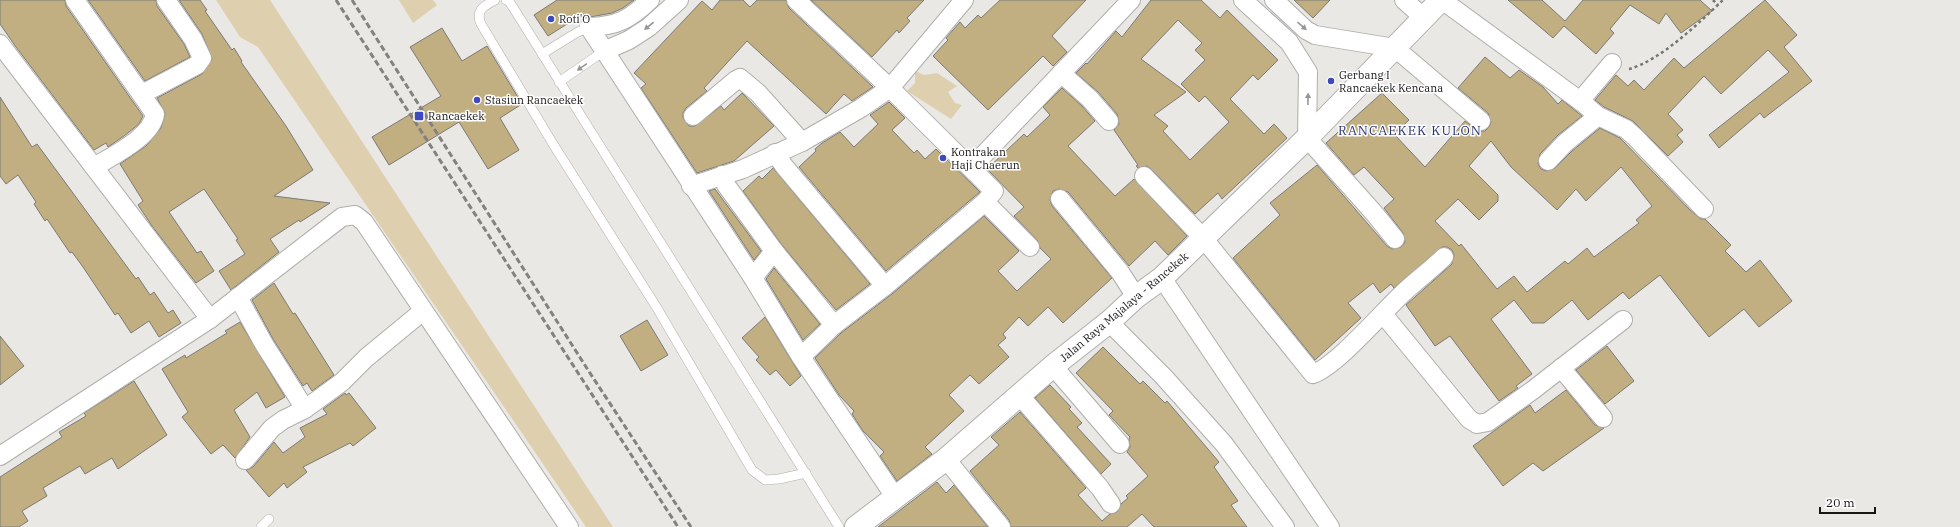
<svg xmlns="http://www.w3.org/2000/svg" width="1960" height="527" font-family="'IBM Plex Serif',serif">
	<rect width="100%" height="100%" fill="#eae8e5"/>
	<g fill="#ded0af">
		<path d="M216,0H270L613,527H586L258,47L240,37Z"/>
		<path d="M399,0H433L437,5L413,23Z"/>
		<path d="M915,71L924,75L937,73L957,86L948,92L955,103L962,105L951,119L907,91L915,83Z"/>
	</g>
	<g fill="#c1af82" stroke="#7b7a76" fill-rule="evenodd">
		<path d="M0,0H65L66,6L143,116L139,124L124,136L108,147L106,143L94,150L16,47L0,24Z"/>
		<path d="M88,0H156L157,6L184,44L190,57L145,81Z"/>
		<path d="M179,0H200L207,10L205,11L232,50L234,48L242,61L241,62L286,126L313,170L274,196L330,203L300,222L299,220L270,239L279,252L231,290L219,271L245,254L236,240L238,239L204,189L169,212L197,253L201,251L214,271L196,283L152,226L138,205L143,201L120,164L146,146L161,128L165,113L157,98L202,74L212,59L202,34Z"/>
		<path d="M557,0H634L623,8L612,13L585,18L583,14L548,36L534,15Z"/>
		<path d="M720,0H743L750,7L757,0H786L789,8L873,87L852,101L844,94L826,114L747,41L704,88L707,91L686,108L683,113V118L689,126H695L721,106L724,110L742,93L774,126L734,161L697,173L641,88L646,84L634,73L702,1L712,10Z"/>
		<path d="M811,0H924L907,18L910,21L899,33L897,30L872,57Z"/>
		<path d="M1000,0H1086L1052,36L1067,52L1053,66L1043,56L988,110L933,56L948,40L946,38L960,22L965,28L978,15L981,18Z"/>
		<path d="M1151,0H1201L1220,18L1227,10L1278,60L1258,80L1253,75L1230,99L1264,134L1274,124L1287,138L1222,199L1218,193L1195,214L1151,169L1147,166L1138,168L1136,166L1138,165L1114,130L1119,124L1117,114L1098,92L1076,73L1086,63L1087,64L1116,31L1122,37ZM1178,20L1202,43L1195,50L1205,60L1181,84L1199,102L1205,96L1229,122L1190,160L1163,131L1168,126L1154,115L1186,92L1141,59Z"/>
		<path d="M1294,0H1330L1313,18Z"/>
		<path d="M1508,0H1542L1565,21L1583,0H1700L1712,11L1681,33L1666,13L1659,24L1630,5L1610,29L1614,33L1596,54L1564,26L1553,38Z"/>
		<path d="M1765,0L1797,35L1784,47L1812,81L1764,118L1760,113L1719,148L1709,135L1789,72L1768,50L1721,94L1704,76L1668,114L1683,130L1677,135L1683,142L1668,156L1633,121L1604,107L1595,100L1616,75L1628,86L1634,80L1644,90L1674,58L1684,68Z"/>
		<path d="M442,28L462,61L487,46L522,104L500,118L519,150L488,169L459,122L389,165L372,137L441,96L410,47Z"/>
		<path d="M1485,57L1510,78L1519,70L1543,87L1558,104L1562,100L1582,116L1558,135L1540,154L1538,164L1541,169L1546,171L1555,168L1572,151L1600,128L1620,138L1690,210L1701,219H1705L1731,245L1725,251L1746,272L1760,260L1792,301L1759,327L1744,309L1709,337L1660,275L1629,299L1623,292L1588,320L1572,300L1544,323H1532L1514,300L1491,319L1532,374L1516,386L1518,388L1499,401L1450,336L1435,346L1406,305L1452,264L1454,255L1452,250L1447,247H1442L1394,288L1391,284L1380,293L1373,283L1348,303L1361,318L1315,360L1233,258L1280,215L1270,203L1317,165L1387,246L1392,249L1401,247L1405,242L1403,233L1384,208L1394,199L1364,167L1354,175L1326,143L1382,93L1409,120L1394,134L1425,167L1465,121L1479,131H1485L1489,127L1491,122L1488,113L1458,88ZM1491,141L1511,167L1557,210L1576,189L1586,201L1621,167L1652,206L1636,220L1639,223L1594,257L1587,248L1568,264L1565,261L1527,292L1514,276L1497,289L1461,244L1459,246L1435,221L1458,199L1479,220L1498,201V195L1469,166Z"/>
		<path d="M1062,88L1082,106L1095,121L1068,146L1115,196L1134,179L1187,236L1168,255L1155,241L1129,266L1068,192L1059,189L1053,191L1050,200L1052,206L1112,278L1063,323L1048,307L1028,326L1019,317L1003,334L1006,338L998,345L1009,357L979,384L970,375L949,395L964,411L925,447L932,454L897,481L880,456L884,452L863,431L852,414L854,411L839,395L815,358L841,333L892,294L984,216L1019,251L998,271L1017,291L1051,259L1040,248L1037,240L1014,216L1024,207L987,169L1024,134L1027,137L1050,115L1043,107Z"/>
		<path d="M0,97L32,147L37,144L136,279L138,277L150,295L154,292L168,313L173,310L181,323L159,337L149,321L131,333L118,313L115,315L83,267L72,252L70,253L47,219L45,221L34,204L36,202L18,175L6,184L0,176Z"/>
		<path d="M889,102L905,118L892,130L914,153L917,150L925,159L936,149L980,192L886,271L799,167L816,151L815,149L822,143L840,132L854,147L878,124L870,115Z"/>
		<path d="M773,168L870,284L836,310L782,245L743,191L759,176L762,179Z"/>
		<path d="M715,189L761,251L754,260L709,191Z"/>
		<path d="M774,268L820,324L803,340L766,279Z"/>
		<path d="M274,283L293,314L295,313L334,375L312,391L307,383L303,386L273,339L252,300Z"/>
		<path d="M765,317L801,376L790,386L776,370L770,375L756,360L759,357L742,338Z"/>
		<path d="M647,320L668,355L641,371L620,336Z"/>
		<path d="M240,322L285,397L266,408L257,392L234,410L250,437L235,458L223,445L211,454L182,417L188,412L162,369L185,355L186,358L227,333L225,331Z"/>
		<path d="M0,336L24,366L0,385Z"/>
		<path d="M1607,346L1634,381L1605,404L1576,370Z"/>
		<path d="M1103,347L1140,384L1143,381L1165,403L1167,401L1219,462L1214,467L1238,501L1231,505L1247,527H1154L1142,514L1127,527H1011L1009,520L970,471L999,445L991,437L1020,412L1086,488L1078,495L1102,521L1110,514L1117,512L1121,504L1128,498L1126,496L1148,476L1127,452L1130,447L1129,439L1130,437L1109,415L1113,411L1076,373Z"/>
		<path d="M134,381L167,435L118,469L112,458L85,474L80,466L43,488L47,496L22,511L28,521L19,527H0V477L62,437L59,432L86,416L84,413Z"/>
		<path d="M1050,385L1071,407L1069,409L1082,423L1077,427L1111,464L1101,474L1035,398Z"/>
		<path d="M1566,390L1595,425L1604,428L1543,471L1533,463L1503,486L1473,446L1530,405L1535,413Z"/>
		<path d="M345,393L346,395L349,393L376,428L353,446L350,443L303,467L307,472L287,488L284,483L269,497L246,470L253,467L274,442L283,453L305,437L300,428L327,414L323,409Z"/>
		<path d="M937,482L946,493L954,485L988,527H878Z"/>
	</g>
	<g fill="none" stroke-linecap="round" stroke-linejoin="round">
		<defs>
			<g id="service">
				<path d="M495,0C484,6 475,10 481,24L553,144L657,308L752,470L765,480L779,479L806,473"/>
				<path d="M506,0L509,1L839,527"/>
				<path d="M542,54L576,33L589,27"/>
				<path d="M559,82L604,51"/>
				<path d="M261,527L269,519"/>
			</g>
			<g id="minor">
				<path d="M75,0L155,114C152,137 112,156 94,167"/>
				<path d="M650,0C629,20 617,26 589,27L753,278L801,357L895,497"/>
				<path d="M796,0L890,88L994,191L985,202L885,286L834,325L801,357"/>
				<path d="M1243,0L1289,42L1308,72L1307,138L1374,213L1395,239"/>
				<path d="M1274,0L1306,30L1315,35L1395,48L1481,121"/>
				<path d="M1404,0L1423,17"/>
				<path d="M1442,0L1583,103L1598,116L1626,129L1635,137L1704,209"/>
				<path d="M0,44L210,319"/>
				<path d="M604,51L629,40L649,27L679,0"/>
				<path d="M1061,73L1090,99L1109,121"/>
				<path d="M142,94L197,65L202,58L193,39L166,0"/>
				<path d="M1580,101L1612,63"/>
				<path d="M693,116L736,80L740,78L758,93L802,142"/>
				<path d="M775,153L784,166L885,286"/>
				<path d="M1548,161L1565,143L1598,116"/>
				<path d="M971,168L1131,0"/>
				<path d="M722,175L726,185L774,251L753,278"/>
				<path d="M1144,176L1204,239L1313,374C1336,366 1380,315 1400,296C1414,282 1430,271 1444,257"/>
				<path d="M691,186L743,169L802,142L861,108L890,88L964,0"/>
				<path d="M1060,199L1120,272L1136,297"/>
				<path d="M985,202L1030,247"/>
				<path d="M774,251L834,325"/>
				<path d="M1162,278L1330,527"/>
				<path d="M238,297L264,344L305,409L283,420L272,428L245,460"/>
				<path d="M1383,314L1469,419L1477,424L1488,422L1533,390L1623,320"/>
				<path d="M1109,322L1163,376L1224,444L1285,527"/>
				<path d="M1053,366L1120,444"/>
				<path d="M1561,368L1603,418"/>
				<path d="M1020,396L1100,488L1111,504"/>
				<path d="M305,409L342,382L366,358L423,311"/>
				<path d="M0,456L210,319L342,217L355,215L364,222L569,527"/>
				<path d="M946,459L1001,527"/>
			</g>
			<path id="secondary" d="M856,527L946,459L1053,366L1109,322L1136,297L1162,278L1307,138L1441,0"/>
		</defs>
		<use href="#service" stroke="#afaeaa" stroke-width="10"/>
		<use href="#minor" stroke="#afaeaa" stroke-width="20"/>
		<use href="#secondary" stroke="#afaeaa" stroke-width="24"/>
		<g stroke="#777573" stroke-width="2.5" stroke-dasharray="3 3" stroke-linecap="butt">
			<path d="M1713,0L1718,5"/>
			<path d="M1629,69C1660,61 1700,22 1723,0"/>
		</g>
		<use href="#service" stroke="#fff" stroke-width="9"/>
		<use href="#minor" stroke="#fff" stroke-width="18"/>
		<use href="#secondary" stroke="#fff" stroke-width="22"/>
		<g stroke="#838280" stroke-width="3" stroke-dasharray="6 3" stroke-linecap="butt">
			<path d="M336,0L678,527"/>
			<path d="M352,0L588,370L691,527"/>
		</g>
	</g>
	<defs><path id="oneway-solid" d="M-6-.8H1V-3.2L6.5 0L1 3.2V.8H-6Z"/></defs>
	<g fill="#979696">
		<use href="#oneway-solid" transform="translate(649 26) rotate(141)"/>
		<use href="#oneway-solid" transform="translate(1302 26) rotate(41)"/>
		<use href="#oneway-solid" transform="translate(582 67) rotate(145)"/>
		<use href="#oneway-solid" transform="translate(1308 99) rotate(-89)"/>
	</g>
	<g fill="#3e4bbe" stroke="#fff" stroke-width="1.5">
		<circle cx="551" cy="19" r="4"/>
		<circle cx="1331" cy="81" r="4"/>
		<circle cx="477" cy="100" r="4"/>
		<rect x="414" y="111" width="10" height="10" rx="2"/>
		<circle cx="943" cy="158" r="4"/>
	</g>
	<g text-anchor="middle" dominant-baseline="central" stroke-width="3" stroke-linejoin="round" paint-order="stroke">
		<g font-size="11" fill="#171615" stroke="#fff" text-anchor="start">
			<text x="559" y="19">Roti'O</text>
			<text x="1339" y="75">Gerbang I<tspan x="1339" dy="13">Rancaekek Kencana</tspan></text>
			<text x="485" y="100">Stasiun Rancaekek</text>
			<text x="428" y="116">Rancaekek</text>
			<text x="951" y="152">Kontrakan<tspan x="951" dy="13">Haji Chaerun</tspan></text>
		</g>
		<g font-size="11" fill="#171615" stroke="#fff">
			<text transform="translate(1124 307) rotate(-40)">Jalan Raya Majalaya - Rancekek</text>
		</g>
		<g font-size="13" letter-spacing="1" fill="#29336d" stroke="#fff">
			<text x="1410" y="130">RANCAEKEK KULON</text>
		</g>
	</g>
	<path d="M1820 507v6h55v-6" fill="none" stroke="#171615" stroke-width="2"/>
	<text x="1826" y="507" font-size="12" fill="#171615" stroke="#ffffff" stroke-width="3" paint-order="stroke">20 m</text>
</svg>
